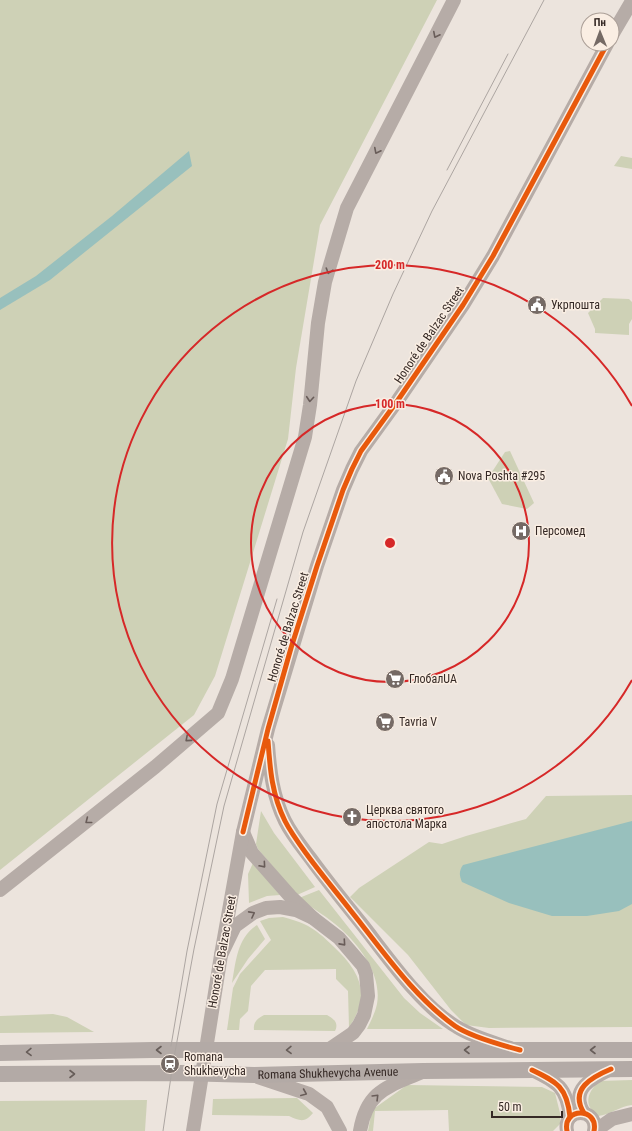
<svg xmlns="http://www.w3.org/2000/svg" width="632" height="1131" font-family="'Roboto Condensed',sans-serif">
	<rect width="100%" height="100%" fill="#ece4dd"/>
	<g fill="#ced1b6">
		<path d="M0,0H437L320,225L296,368L288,439L215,676L194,715L0,870Z"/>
		<path d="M621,156L632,158V169L614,166Z"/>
		<path d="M603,298L629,299L632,302V319L629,324V335L595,333V329L588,313Z"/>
		<path d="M510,451L534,503L527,509L502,504L488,478L505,452Z"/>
		<path d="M632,795V1027L489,1028L466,1025L451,1010L408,955L350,897L359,888L429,842L442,844L466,836L526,819L546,796Z"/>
		<path d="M261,811L274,833L315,887L297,895L258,849L256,844Z"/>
		<path d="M253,863L280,895L267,896L249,903L248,874Z"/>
		<path d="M319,890L404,998L420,1013L443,1029H367C371,1021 375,1013 377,1004C382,976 361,947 341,929C328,917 313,909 299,898Z"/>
		<path d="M283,917C290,919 298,921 304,924C315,929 325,938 333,946C360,971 372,995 349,1027L348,991L336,979V969L265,970L251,986L248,1011L240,1019L239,1030H227L233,988L240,974L271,940L260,921L269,918Z"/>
		<path d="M257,925L265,939L248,959L232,983C236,961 237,938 257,925Z"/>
		<path d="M53,1014L67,1017L94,1032L0,1033V1016Z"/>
		<path d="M264,1015H327C334,1019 339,1023 335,1031L254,1030C253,1022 257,1019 264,1015Z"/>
		<path d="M632,1080V1105C620,1106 610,1115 598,1116C583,1105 587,1093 599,1081Z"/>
		<path d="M407,1085L542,1087L555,1093L560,1113V1124L553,1131H449L448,1110L375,1111L373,1131H368L372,1110Z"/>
		<path d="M297,1098L313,1113C305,1123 300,1121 289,1116L212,1115L213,1099Z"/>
		<path d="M147,1100L145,1131H0V1101Z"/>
	</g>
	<g fill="#98c0bd">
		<path d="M189,151L192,166L50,280L0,310V298L36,276L112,216Z"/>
		<path d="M632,821V904L619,911L587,916H552L509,903L462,882C459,875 459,871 463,865Z"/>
	</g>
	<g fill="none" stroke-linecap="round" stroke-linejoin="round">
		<g stroke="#b6aca7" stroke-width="14">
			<path d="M612,35L632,1"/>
			<path d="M268,745C270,772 273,797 285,821C292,835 302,847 311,859C327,881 344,902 361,923C387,956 421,1006 457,1027C473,1037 492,1042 510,1048"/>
			<path d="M243,832L252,853L290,896L313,918L339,938L363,966L366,974L368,996L364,1015L359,1025L353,1033L328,1050"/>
			<path d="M0,890L155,767L218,713L232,679L305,437L310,405L318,323L325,282L347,208L454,0"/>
			<path d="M221,955L243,832L268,729L317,566L343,490L352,469L361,451L398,400L463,305L493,256L607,44"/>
			<path d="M532,1070C557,1082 567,1087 570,1117"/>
			<path d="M258,1077L309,1094L327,1107L340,1131"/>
			<path d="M584,1113C569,1089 592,1078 611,1069"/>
			<path d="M193,1131L221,955L235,926L253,913L266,908L280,907L296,910L313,918"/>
			<path d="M360,1131C367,1090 388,1087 422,1072"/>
			<path d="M567,1131C562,1107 599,1107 594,1131"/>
			<path d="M595,1131L612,1119L632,1114"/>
		</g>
		<g stroke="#b3aaa6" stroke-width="16">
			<path d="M0,1053L152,1050H632"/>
			<path id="s1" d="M0,1074L181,1073L254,1075L423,1071L632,1069"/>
		</g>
		<g stroke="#aca5a1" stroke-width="1">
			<path d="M447,170L508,54"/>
			<path d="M171,1046L187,951L217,804L277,599"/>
			<path d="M163,1131L173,1063L194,949L224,806L303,532L356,381L393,294L432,211L544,0"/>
		</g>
		<defs>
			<g id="cycleway">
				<path d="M268,741C270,769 272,795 285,821C291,833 300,845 308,856C322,875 337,893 351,911C383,951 413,996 455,1026C471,1037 501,1045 520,1050"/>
				<path d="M243,832L268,729L291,648L317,566L343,490L352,469L361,451L398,400L463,305L493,256L607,44"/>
				<path d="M532,1070C557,1082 567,1087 570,1117"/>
				<path d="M584,1113C569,1089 592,1077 611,1069"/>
				<path d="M567,1131C562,1107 599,1107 594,1131"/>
			</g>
		</defs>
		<use href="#cycleway" stroke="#faeee3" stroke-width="8"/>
		<use href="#cycleway" stroke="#e8590c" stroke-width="5"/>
	</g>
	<defs><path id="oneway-chevron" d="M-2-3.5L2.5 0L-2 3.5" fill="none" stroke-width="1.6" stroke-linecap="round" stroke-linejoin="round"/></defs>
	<g stroke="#695d59">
		<use href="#oneway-chevron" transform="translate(436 35) rotate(117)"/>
		<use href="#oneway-chevron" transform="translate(377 151) rotate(117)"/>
		<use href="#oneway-chevron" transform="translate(329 271) rotate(107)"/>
		<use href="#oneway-chevron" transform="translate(310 399) rotate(95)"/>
		<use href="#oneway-chevron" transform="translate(188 739) rotate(139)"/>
		<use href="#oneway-chevron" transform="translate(88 821) rotate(142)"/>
		<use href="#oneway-chevron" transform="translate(263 865) rotate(49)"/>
		<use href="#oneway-chevron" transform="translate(252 914) rotate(-28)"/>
		<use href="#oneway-chevron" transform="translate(343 943) rotate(48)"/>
		<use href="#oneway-chevron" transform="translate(304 1093) rotate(23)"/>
		<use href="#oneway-chevron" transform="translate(376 1097) rotate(-45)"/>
	</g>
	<g stroke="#675d59">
		<use href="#oneway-chevron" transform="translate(159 1050) rotate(-180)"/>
		<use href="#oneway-chevron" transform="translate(289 1050) rotate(179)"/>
		<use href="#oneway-chevron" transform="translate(467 1050) rotate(-180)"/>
		<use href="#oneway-chevron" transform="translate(593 1050) rotate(180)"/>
		<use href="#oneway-chevron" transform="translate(29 1052) rotate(179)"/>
		<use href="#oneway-chevron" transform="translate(72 1074)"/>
	</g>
	<g fill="none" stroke="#d62828" stroke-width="2">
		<circle cx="390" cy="543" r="139"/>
		<path d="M632 680A278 278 0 1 1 632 406"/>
	</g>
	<defs>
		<symbol id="civic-disc" viewBox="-11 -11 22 22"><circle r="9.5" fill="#756a65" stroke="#faeee3"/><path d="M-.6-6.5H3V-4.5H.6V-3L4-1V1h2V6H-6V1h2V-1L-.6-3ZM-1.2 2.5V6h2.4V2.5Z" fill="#fff"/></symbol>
		<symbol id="hospital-disc" viewBox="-11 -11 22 22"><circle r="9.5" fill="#756a65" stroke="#faeee3"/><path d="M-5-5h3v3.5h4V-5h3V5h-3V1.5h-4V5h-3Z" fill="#fff"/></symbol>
		<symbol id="supermarket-disc" viewBox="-11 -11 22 22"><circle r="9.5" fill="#756a65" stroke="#faeee3"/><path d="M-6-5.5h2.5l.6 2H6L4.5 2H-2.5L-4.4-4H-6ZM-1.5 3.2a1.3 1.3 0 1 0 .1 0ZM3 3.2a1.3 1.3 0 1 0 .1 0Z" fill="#fff"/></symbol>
		<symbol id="church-disc" viewBox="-11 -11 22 22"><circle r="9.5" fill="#756a65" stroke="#faeee3"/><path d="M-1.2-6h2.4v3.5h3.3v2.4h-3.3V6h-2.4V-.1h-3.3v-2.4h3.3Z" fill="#fff"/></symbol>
		<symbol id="station-disc" viewBox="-11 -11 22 22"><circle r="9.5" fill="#756a65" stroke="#faeee3"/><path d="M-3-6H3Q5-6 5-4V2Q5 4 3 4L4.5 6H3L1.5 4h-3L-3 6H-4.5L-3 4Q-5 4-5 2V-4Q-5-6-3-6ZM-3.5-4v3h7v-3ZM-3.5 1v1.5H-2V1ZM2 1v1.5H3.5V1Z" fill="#fff"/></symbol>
	</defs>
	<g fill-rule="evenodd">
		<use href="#civic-disc" x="526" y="294" width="22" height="22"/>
		<use href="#civic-disc" x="433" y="465" width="22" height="22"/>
		<use href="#hospital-disc" x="510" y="520" width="22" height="22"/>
		<use href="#supermarket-disc" x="384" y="668" width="22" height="22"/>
		<use href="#supermarket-disc" x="374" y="711" width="22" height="22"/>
		<use href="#church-disc" x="341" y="806" width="22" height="22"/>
		<use href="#station-disc" x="159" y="1053" width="22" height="22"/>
	</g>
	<g text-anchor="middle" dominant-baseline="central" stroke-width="3" stroke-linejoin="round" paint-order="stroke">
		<g font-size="12" fill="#352925" stroke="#faeee3" text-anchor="start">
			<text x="551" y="305">Укрпошта</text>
			<text x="458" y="476">Nova Poshta #295</text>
			<text x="535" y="531">Персомед</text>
			<text x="409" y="679">ГлобалUA</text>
			<text x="399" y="722">Tavria V</text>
			<text x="366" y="810">Церква святого<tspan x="366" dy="14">апостола Марка</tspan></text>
			<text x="184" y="1057">Romana<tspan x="184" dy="14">Shukhevycha</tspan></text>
		</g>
		<g font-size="12" fill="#352925" stroke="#faeee3">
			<text transform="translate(429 335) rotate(-56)">Honoré de Balzac Street</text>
			<text transform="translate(288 627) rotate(-73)">Honoré de Balzac Street</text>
			<text transform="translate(222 952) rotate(-80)">Honoré de Balzac Street</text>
			<text stroke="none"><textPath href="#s1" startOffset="328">Romana Shukhevycha Avenue</textPath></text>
		</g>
	</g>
	<circle cx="390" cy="543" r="6" fill="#d62828" stroke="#faeee3" stroke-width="2"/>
	<g font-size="12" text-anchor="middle" font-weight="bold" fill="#d62828" stroke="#faeee3" stroke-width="3" stroke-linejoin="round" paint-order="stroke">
		<text x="390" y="269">200 m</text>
		<text x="390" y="408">100 m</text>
	</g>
	<g transform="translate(600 32) rotate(359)"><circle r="19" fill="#faeee3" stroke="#ab9f97"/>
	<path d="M0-3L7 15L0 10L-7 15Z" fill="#756a65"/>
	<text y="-6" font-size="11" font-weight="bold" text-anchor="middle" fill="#352925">Пн</text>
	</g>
	<path d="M492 1111v6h70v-6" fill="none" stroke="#352925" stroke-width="2"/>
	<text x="498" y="1111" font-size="12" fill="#352925" stroke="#faeee3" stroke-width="3" paint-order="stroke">50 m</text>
</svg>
